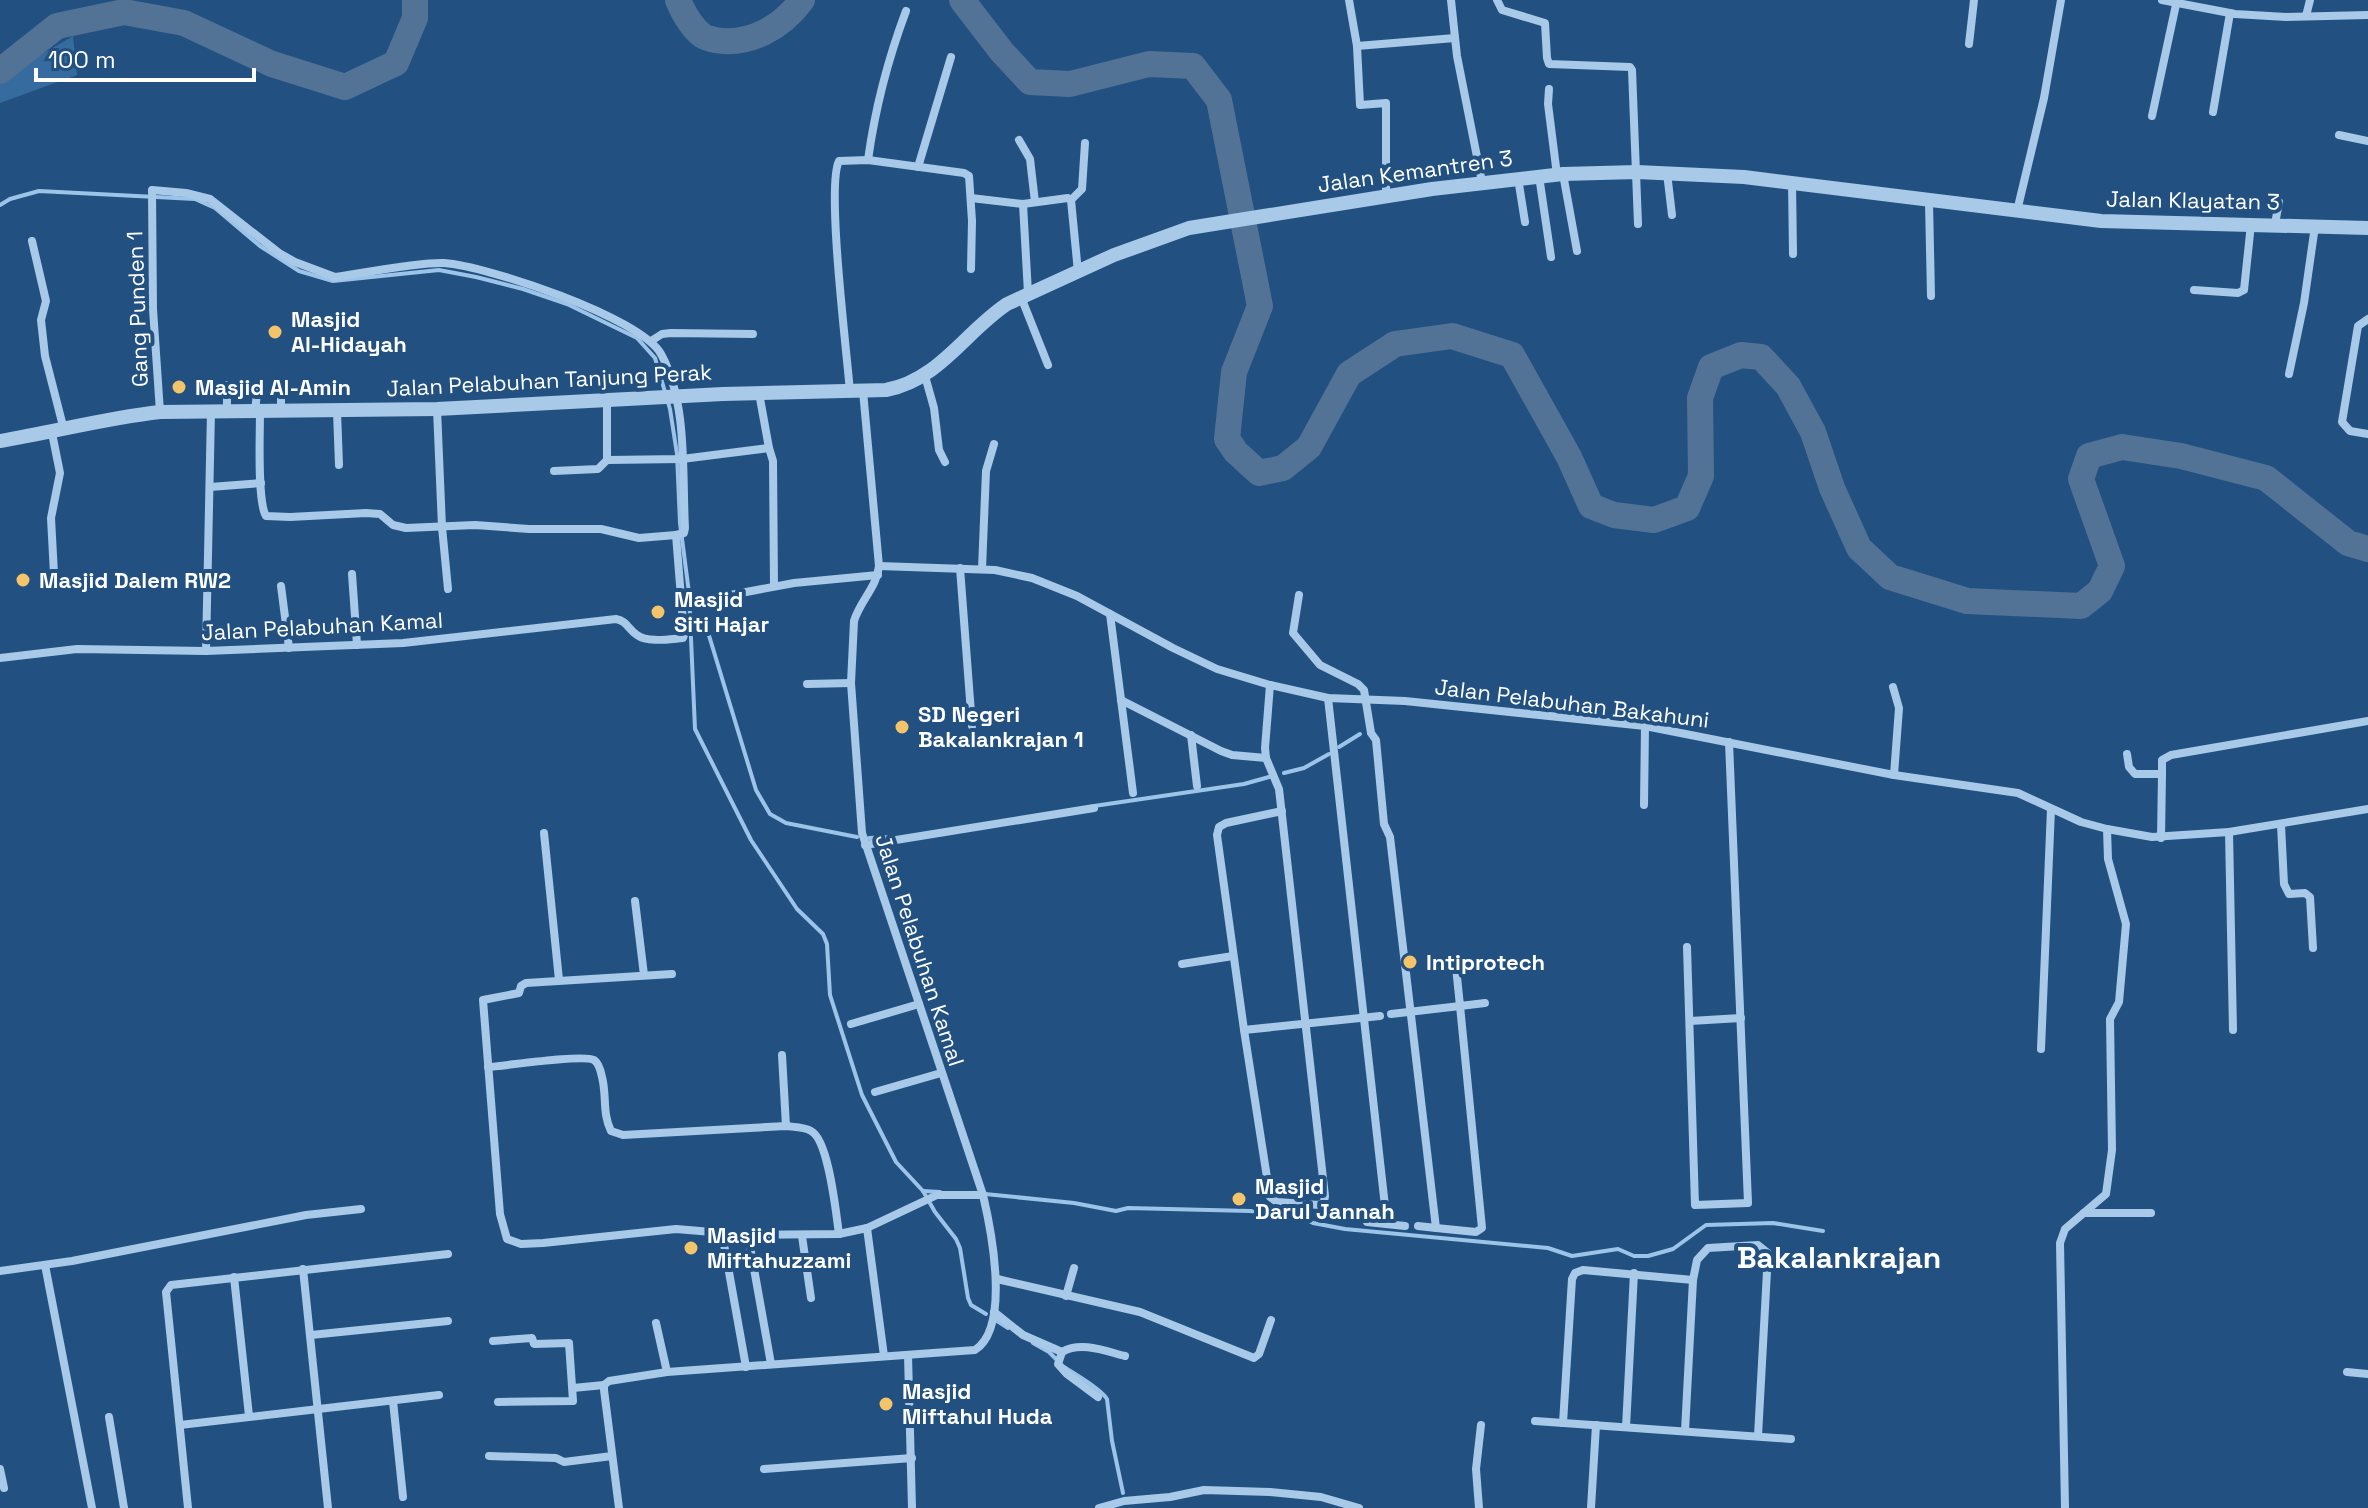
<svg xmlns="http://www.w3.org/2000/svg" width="2368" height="1508" font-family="'Space Grotesk',sans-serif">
	<rect width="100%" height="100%" fill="#225181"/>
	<path fill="#366b9f" d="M73,36L77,75L0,103V83L22,66Z"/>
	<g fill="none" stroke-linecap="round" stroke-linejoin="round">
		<g stroke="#9cc4e9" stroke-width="4">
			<path d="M0,205L10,199L39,191L195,199L215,208L260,246L299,271L333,281L439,270L476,277L523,289L567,304L637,338L655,358L670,409L677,454L680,523L689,593L695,729L751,840L797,909L823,934L827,944L830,995L862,1095L896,1162L923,1191L935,1212L956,1239L960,1248L968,1298L971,1305L986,1314"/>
			<path d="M690,619L699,620L707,629L756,790L770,814L786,823L857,837"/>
			<path d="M1339,747L1360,734"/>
			<path d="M1284,773L1304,768L1329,754"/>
			<path d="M1094,806L1244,784L1269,777"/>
			<path d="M869,838L892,837"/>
			<path d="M923,1191L940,1192"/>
			<path d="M985,1194L1074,1203L1116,1211L1128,1208L1250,1211L1302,1217L1313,1223L1345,1229L1548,1248L1572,1256L1618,1249L1634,1256H1648L1673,1249L1706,1225L1773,1223L1823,1231"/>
			<path d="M994,1319L1008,1328"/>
			<path d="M1033,1343L1049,1352L1058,1361"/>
			<path d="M1064,1367C1076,1375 1100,1388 1107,1399L1112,1441L1123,1493"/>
		</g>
		<g stroke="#527396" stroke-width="26">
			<path d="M678,0C683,12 692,28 703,36C706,38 712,39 715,40C750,46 782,27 802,0"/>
			<path d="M962,0L1002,52L1030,82L1070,84L1149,64L1193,66L1219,100L1260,306L1234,372L1227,439L1236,452L1259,473L1283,468L1309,447L1349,374L1395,344L1452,336L1512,355L1569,457L1591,506L1614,515L1654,520L1687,508L1701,476L1700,398L1711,367L1741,355L1761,357L1788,386L1813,432L1832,488L1859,548L1890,577L1967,601L2081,606L2100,591L2112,566L2081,479L2089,456L2122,447L2181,456L2266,478L2348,543L2368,549"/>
			<path d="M0,71L57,26L124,12L184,23L272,64L345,87L396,63L415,18V0"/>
		</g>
		<g stroke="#a8c9e8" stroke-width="8">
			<path d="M1349,0L1357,46L1360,105L1386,103V195"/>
			<path d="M1451,0L1457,56L1482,182"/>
			<path d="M1497,0L1502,10L1545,23L1547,58L1549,64L1630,67L1632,70L1638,224"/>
			<path d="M2162,0L2235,14L2286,17L2368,15"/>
			<path d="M2306,16L2310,0"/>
			<path d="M1969,44L1974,0"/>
			<path d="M1357,46L1455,38"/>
			<path d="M1549,89L1548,104L1557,175"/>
			<path d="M2213,112L2230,13"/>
			<path d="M2152,116L2177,0"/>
			<path d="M2339,135L2368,141"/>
			<path d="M1019,140L1030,159L1035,202"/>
			<path d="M868,160C875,109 888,59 906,11"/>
			<path d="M918,167L951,57"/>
			<path d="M1667,173L1672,215"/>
			<path d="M1563,174L1577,251"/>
			<path d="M1539,176L1551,257"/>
			<path d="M1518,178L1525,222"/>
			<path d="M1792,182L1793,254"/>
			<path d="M971,198L1023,204L1068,198L1071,200L1078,272"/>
			<path d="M1071,200L1082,189L1085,143"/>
			<path d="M1929,202L1931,296"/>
			<path d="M1023,204L1028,293"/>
			<path d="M2017,211L2044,98L2061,0"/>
			<path d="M2275,224L2279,202"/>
			<path d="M32,241L46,301L41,320L45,356L64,430"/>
			<path d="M2194,290L2238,293L2244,290L2251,224"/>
			<path d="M1021,297L1048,365"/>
			<path d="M2368,319L2358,326L2342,422L2350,431L2368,434"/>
			<path d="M651,341L662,334L671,333L753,334"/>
			<path d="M2289,374L2304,303L2315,226"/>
			<path d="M925,376L934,408L939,450L945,462"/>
			<path d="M227,385V411"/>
			<path d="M850,392C847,353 826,186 839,161L868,160L964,173L969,176L972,221L971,269"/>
			<path d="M759,393L769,448"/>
			<path d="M437,409L442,527L448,589"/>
			<path d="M255,411L258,384"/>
			<path d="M260,411C260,433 257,502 266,516L290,517L366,513L380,514L393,525L406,528L475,525L529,529H601L639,538L676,535"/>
			<path d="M281,411V383"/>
			<path d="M337,411L339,465"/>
			<path d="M52,433L60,473L51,518L54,574"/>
			<path d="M607,460L682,459L769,448L773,461L774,586"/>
			<path d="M554,471L598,469L607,460V399"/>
			<path d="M210,487L261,483"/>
			<path d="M879,566L995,570L1032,578L1077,596L1173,648L1217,669L1270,685L1328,698L1405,701L1645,726L1894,775L2018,793L2081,822L2107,829L2152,837L2229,832L2368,809"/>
			<path d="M960,568L972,726"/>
			<path d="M982,569L986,471L994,444"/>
			<path d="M352,574L357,645"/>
			<path d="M281,586L289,648"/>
			<path d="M1299,595L1293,633L1320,665L1358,684L1364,690L1371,733L1376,740L1384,824L1390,837L1436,1228L1418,1226"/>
			<path d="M682,604L794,583L878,575"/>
			<path d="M1110,614L1133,793"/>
			<path d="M206,651L211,411"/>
			<path d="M0,658L77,649L206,651L403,643L616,619C627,621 628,629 637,635C648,643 670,639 683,638L684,635L676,535L684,533L685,528C682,474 688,403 661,354C640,317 487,266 444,263C415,262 366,273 335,277L295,262L279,253L210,199L186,193L152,190L153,309L160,412"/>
			<path d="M807,684L851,683"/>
			<path d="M1893,687L1899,708L1894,775"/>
			<path d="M1328,698L1387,1224"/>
			<path d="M1121,700L1221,751L1232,755L1266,758"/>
			<path d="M1191,735L1197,786"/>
			<path d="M2127,754L2129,767L2135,774H2162L2161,838"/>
			<path d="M2162,774V760L2171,755L2368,721"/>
			<path d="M1644,805L1645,726"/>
			<path d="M1282,811L1226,823L1219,827L1217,835L1244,1030L1380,1016"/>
			<path d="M2281,825L2284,884L2289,894L2305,893L2310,897L2313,948"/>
			<path d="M2229,832L2233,1030"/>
			<path d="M544,833L559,980"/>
			<path d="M865,845L1094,808"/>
			<path d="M635,901L644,975"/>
			<path d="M1687,947L1695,1205L1748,1203L1729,742"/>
			<path d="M1182,964L1233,956"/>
			<path d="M1456,967L1460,1006L1485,1003"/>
			<path d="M672,974L526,983L521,986L519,993L483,1000L500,1214L507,1239L521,1244L543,1243L676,1229L748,1235L839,1234L867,1228L937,1195H983"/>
			<path d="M1391,1014L1460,1006L1482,1228L1476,1232L1436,1228"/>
			<path d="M1690,1021L1741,1018"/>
			<path d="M851,1024L919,1004"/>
			<path d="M1244,1030L1270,1197L1277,1202L1319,1205L1324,1202L1325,1196L1279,789L1266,758L1265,748L1270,685"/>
			<path d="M2041,1049L2051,809"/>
			<path d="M782,1055L786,1126"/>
			<path d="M488,1067C505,1066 583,1054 594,1060C599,1063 601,1072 602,1077C607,1096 602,1113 611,1131L623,1135L786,1126C793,1127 805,1127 811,1131C829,1140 836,1214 839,1234"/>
			<path d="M875,1092L941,1073"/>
			<path d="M2084,1213H2151"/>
			<path d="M1367,1222L1405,1226"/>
			<path d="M867,1228L884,1356"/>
			<path d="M722,1233L746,1367"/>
			<path d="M748,1235L771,1364"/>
			<path d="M802,1236L811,1298"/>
			<path d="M45,1265L92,1508"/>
			<path d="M303,1269L328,1508"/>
			<path d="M0,1271L72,1261L306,1215L361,1209"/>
			<path d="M234,1277L249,1416"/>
			<path d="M997,1279L1140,1312L1254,1358L1259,1354L1271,1320"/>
			<path d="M1066,1296L1074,1268"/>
			<path d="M994,1312L1023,1335L1062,1352C1081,1341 1105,1351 1125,1356"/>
			<path d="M656,1323L667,1372"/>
			<path d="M311,1335L448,1321"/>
			<path d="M493,1341L532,1338L534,1344L569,1343L573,1401L498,1402"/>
			<path d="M1062,1352L1058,1364L1067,1374L1098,1397"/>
			<path d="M908,1355L912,1508"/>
			<path d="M2347,1372L2368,1374"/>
			<path d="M573,1388L604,1385"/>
			<path d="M393,1401L403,1497"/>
			<path d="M109,1417L124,1508"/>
			<path d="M1535,1421L1791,1439"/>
			<path d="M1563,1423L1572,1279L1575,1273L1583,1270L1693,1280L1697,1260L1708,1248L1758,1245L1768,1253L1758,1436"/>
			<path d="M180,1425L439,1395"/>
			<path d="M1626,1427L1634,1273"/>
			<path d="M1685,1431L1693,1280"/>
			<path d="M489,1456L556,1458L564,1462L612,1456"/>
			<path d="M0,1469L4,1488"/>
			<path d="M764,1469L912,1458"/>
			<path d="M188,1508L166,1292L171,1285L448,1254"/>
			<path d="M619,1508L604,1390V1385L609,1381L667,1372L975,1350C1011,1327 991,1229 983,1195L862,833L851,683L854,621C860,601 877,587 879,566L863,391"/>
			<path d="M1099,1508L1124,1501L1170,1497L1204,1490L1270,1492L1321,1497L1359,1508"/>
			<path d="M1479,1508L1476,1469L1481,1425"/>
			<path d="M1591,1508L1596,1425"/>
			<path d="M2065,1508L2060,1243L2065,1229L2106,1194L2112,1150L2110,1019L2119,1002L2126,924L2108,859L2107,829"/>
		</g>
		<path stroke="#a8c9e8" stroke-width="14" d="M0,441C54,432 106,418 160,412L437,409L723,394L886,390C939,380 965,332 1007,304L1114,255L1189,228L1432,189L1563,174L1637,172L1744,177L2101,221L2368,228"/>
	</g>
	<g fill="#f4c46a" stroke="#225181" stroke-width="3">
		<circle cx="275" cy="332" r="8"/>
		<circle cx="179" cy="387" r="8"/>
		<circle cx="23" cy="580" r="8"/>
		<circle cx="658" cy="612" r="8"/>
		<circle cx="902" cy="727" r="8"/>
		<circle cx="1410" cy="962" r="8"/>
		<circle cx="1239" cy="1199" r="8"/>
		<circle cx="691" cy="1248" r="8"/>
		<circle cx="886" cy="1404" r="8"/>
	</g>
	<g text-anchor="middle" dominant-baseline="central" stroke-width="8" stroke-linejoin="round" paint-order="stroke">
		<g font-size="22" fill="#fff" stroke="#225181">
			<text transform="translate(1415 171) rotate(-8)">Jalan Kemantren 3</text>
			<text transform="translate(2193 200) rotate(1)">Jalan Klayatan 3</text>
			<text transform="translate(137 309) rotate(-92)">Gang Punden 1</text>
			<text transform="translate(549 380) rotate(-3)">Jalan Pelabuhan Tanjung Perak</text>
			<text transform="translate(322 626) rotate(-3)">Jalan Pelabuhan Kamal</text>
			<text transform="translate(1572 703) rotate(7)">Jalan Pelabuhan Bakahuni</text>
			<text transform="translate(920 950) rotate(72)">Jalan Pelabuhan Kamal</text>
		</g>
		<g font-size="22" font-weight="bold" fill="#fff" stroke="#225181" text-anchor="start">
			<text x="291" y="319">Masjid<tspan x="291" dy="25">Al-Hidayah</tspan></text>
			<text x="195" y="387">Masjid Al-Amin</text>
			<text x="39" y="580">Masjid Dalem RW2</text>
			<text x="674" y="599">Masjid<tspan x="674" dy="25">Siti Hajar</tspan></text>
			<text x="918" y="714">SD Negeri<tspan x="918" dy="25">Bakalankrajan 1</tspan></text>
			<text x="1426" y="962">Intiprotech</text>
			<text x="1255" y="1186">Masjid<tspan x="1255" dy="25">Darul Jannah</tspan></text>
			<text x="707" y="1235">Masjid<tspan x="707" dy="25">Miftahuzzami</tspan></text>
			<text x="902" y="1391">Masjid<tspan x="902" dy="25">Miftahul Huda</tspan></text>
		</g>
		<g font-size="30" font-weight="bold" fill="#fff" stroke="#225181">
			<text x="1839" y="1257">Bakalankrajan</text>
		</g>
	</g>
	<path d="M36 68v12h218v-12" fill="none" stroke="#ffffff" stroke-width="4"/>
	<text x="48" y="68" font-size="24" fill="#ffffff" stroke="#225181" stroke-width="6" paint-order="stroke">100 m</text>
</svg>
